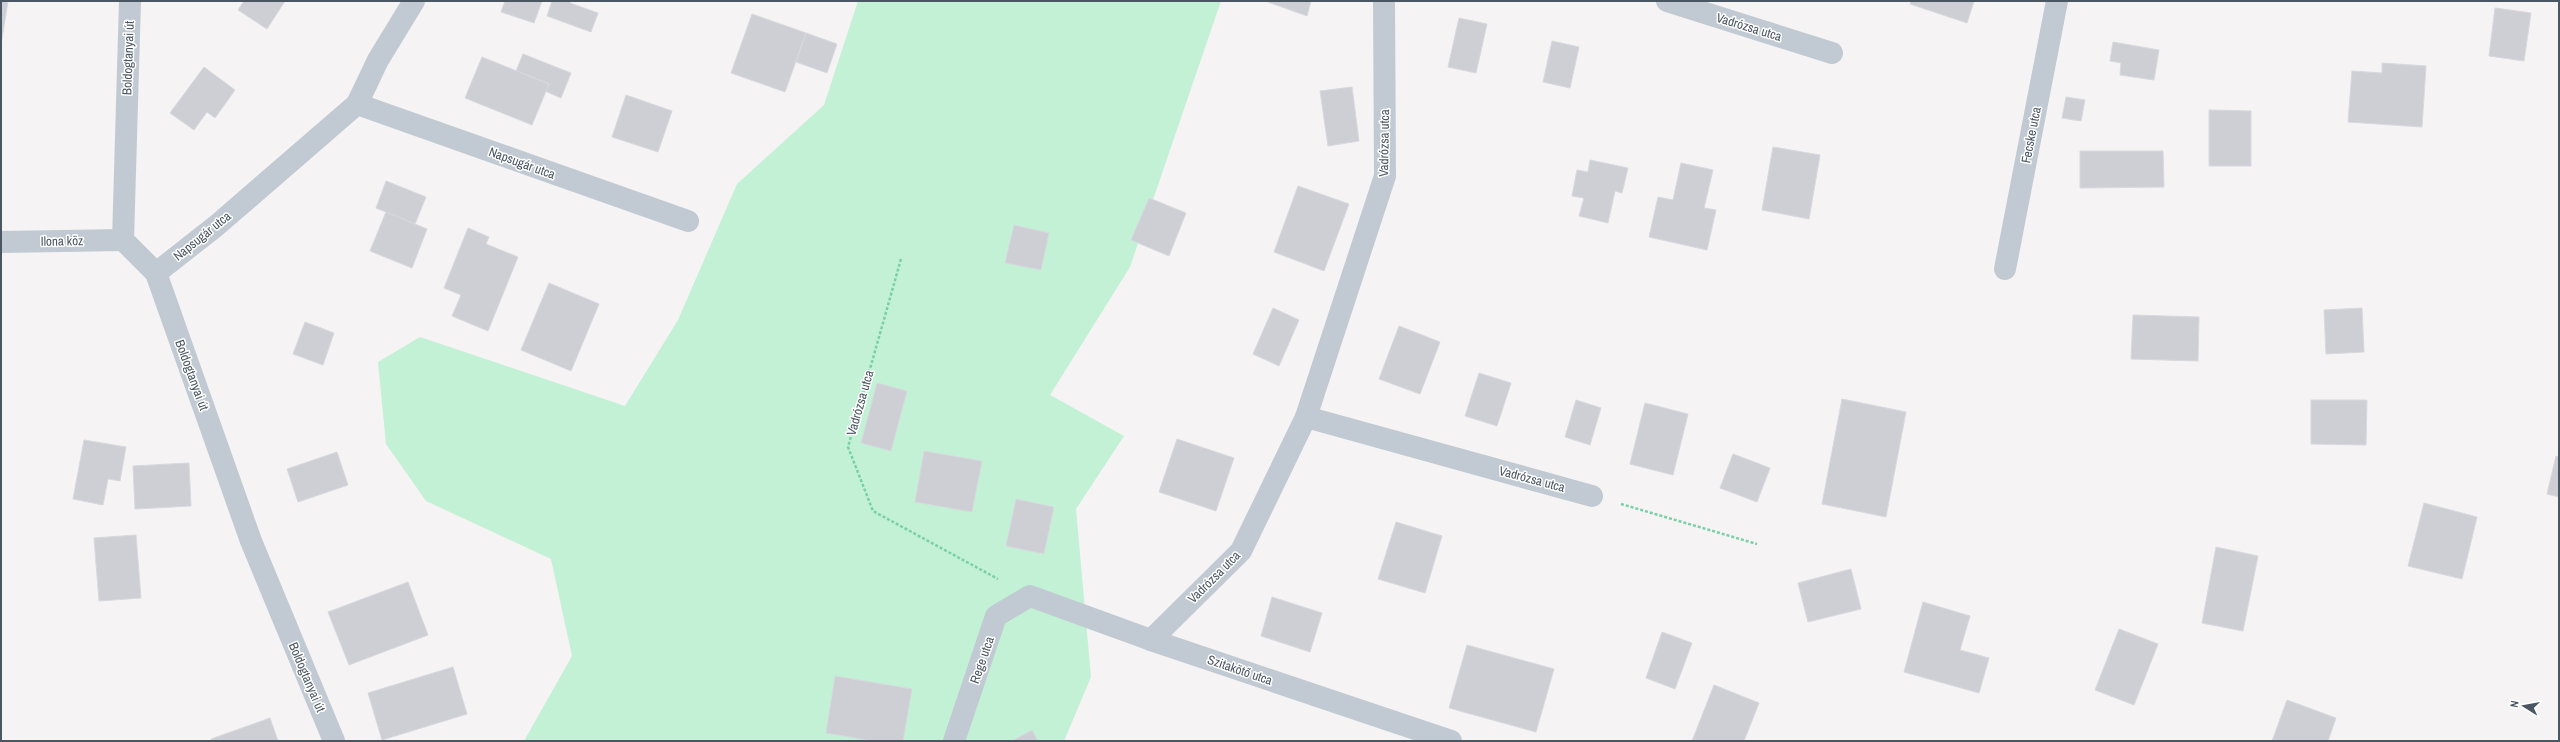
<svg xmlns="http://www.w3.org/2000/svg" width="2560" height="742" font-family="'Archivo Narrow',sans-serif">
	<rect width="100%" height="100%" fill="#f5f3f3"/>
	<path fill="#c3f1d5" d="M858,1H1221L1130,267L1050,395L1124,436L1076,509L1091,677L1064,741H524L572,656L551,559L426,501L386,444L378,362L420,337L625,406L678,320L737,184L824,105Z"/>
	<g fill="#cdcfd5" stroke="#d7d9de">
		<path d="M1,1H8L1,45Z"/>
		<path d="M244,1H285L267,29L238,10Z"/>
		<path d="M505,1H542L534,23L501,12Z"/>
		<path d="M552,1H571L570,3L598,13L591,32L547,16Z"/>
		<path d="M1265,1H1311L1307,16Z"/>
		<path d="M1911,1H1974L1967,23L1910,4Z"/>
		<path d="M2495,8L2531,13L2524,61L2489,56Z"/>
		<path d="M752,14L806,33L785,92L731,73Z"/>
		<path d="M1459,18L1487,24L1476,73L1448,67Z"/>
		<path d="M806,33L837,44L827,73L796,62Z"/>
		<path d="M1552,41L1579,47L1570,88L1543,82Z"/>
		<path d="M2113,42L2159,50L2154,80L2120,75L2121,63L2110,61Z"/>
		<path d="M523,54L571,73L561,98L545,91L549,84L516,71Z"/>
		<path d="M482,57L549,84L532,125L465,98Z"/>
		<path d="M2382,63L2426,66L2422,127L2348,122L2352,71L2382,73Z"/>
		<path d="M204,67L235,90L215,118L207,112L194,130L170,113Z"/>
		<path d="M1352,87L1359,141L1328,146L1320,91Z"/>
		<path d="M626,95L672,111L658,152L612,137Z"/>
		<path d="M2066,97L2085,100L2081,121L2062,118Z"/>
		<path d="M2209,110L2251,111V166H2209Z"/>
		<path d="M1773,147L1820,155L1809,219L1762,210Z"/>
		<path d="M2080,151H2163L2164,187L2080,188Z"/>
		<path d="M1590,160L1628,168L1622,193L1615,191L1608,223L1579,216L1584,198L1572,196L1577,170L1588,172Z"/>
		<path d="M1681,163L1713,170L1704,208L1716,210L1707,250L1649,237L1658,197L1673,200Z"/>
		<path d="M386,181L426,197L415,224L376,208Z"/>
		<path d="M1298,186L1349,204L1324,271L1274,252Z"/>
		<path d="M1149,198L1186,213L1169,256L1131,240Z"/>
		<path d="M386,212L427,229L412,268L370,251Z"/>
		<path d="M1014,225L1049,233L1041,270L1005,263Z"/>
		<path d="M468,228L489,237L486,244L518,257L488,331L452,316L461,295L444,288Z"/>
		<path d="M549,283L599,304L571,371L521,350Z"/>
		<path d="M1273,308L1299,320L1279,366L1253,354Z"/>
		<path d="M2362,308L2364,352L2326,354L2324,310Z"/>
		<path d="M2133,315L2199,317L2198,361L2131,359Z"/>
		<path d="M305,322L334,333L323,365L293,354Z"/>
		<path d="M1399,326L1440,342L1420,394L1379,379Z"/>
		<path d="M1479,373L1511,383L1497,426L1465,416Z"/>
		<path d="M877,383L907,391L891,451L861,443Z"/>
		<path d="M1842,399L1906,412L1886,517L1822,504Z"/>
		<path d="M1576,400L1601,408L1590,445L1565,437Z"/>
		<path d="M2311,400H2367L2366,445L2311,444Z"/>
		<path d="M1645,403L1688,414L1673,475L1630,464Z"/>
		<path d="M1177,439L1234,458L1216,511L1159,492Z"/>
		<path d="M84,440L126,447L120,481L108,479L103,505L73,499Z"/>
		<path d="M924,451L982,461L972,512L915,502Z"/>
		<path d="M337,452L348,485L298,502L287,469Z"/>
		<path d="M1733,454L1770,468L1757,502L1720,488Z"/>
		<path d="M2556,456L2559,457V497L2547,494Z"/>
		<path d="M189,463L191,506L135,509L133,466Z"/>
		<path d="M1016,499L1054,507L1044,554L1006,546Z"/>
		<path d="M2424,503L2477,517L2462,579L2408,566Z"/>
		<path d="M1396,522L1442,536L1425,593L1378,579Z"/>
		<path d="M136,535L141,598L99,601L94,538Z"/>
		<path d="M2216,547L2258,556L2243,631L2202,623Z"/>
		<path d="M1851,569L1861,609L1808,622L1798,583Z"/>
		<path d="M408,582L428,635L349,665L328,612Z"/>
		<path d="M1272,597L1322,613L1310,652L1261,636Z"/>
		<path d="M1923,602L1970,616L1960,650L1989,658L1979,693L1904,672Z"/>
		<path d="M2119,629L2158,644L2134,705L2095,690Z"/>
		<path d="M1662,632L1692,643L1675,689L1646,678Z"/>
		<path d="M1467,645L1554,669L1536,732L1449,708Z"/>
		<path d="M453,667L467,714L382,740L368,693Z"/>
		<path d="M835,676L912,689L903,741H873L826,733Z"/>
		<path d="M1714,685L1759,703L1744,741H1692Z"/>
		<path d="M2287,700L2336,718L2328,741H2272Z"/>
		<path d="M270,718L278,741H212L211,739Z"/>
		<path d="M1032,730L1038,741H1012Z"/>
	</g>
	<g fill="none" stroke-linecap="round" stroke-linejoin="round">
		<g stroke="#7ad0a6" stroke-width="2.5" stroke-dasharray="3 2" stroke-linecap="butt">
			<path d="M901,259L848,447L873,511L998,579"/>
			<path d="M1621,504L1757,544"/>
		</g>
		<g stroke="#c1cad2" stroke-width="22">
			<path d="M130,1L123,240L156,273L251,541L334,741"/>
			<path d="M1667,1L1832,53"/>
			<path d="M357,104L688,221"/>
			<path d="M1,242L123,240"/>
			<path d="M2005,269L2057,1"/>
			<path d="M156,273L216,226L357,104L378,60L414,1"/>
			<path d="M1306,417L1592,496"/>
			<path d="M1151,640L1241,551L1306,417L1385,176L1384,1"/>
			<path d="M954,741L996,616L1030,596L1151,640L1451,741"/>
		</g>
	</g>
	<g text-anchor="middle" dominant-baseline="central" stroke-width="3" stroke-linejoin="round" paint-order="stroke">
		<g font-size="13" fill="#4a5661" stroke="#fff">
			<text transform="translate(1749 27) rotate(17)">Vadrózsa utca</text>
			<text transform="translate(128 58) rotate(-88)">Boldogtanyai út</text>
			<text transform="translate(2031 135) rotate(-79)">Fecske utca</text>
			<text transform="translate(1384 143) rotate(-89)">Vadrózsa utca</text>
			<text transform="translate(522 163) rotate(20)">Napsugár utca</text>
			<text transform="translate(202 236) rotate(-39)">Napsugár utca</text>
			<text transform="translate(62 241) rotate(-1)">Ilona köz</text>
			<text transform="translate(192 375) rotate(70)">Boldogtanyai út</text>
			<text transform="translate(860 403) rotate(-74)">Vadrózsa utca</text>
			<text transform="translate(1532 479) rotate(15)">Vadrózsa utca</text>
			<text transform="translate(1214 577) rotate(-45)">Vadrózsa utca</text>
			<text transform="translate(982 660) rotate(-71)">Rege utca</text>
			<text transform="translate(1240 670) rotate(19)">Szitakötő utca</text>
			<text transform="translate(307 677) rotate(67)">Boldogtanyai út</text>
		</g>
	</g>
	<rect width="2560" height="742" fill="none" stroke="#4a5661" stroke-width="4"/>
	<g transform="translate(2524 706) rotate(281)" stroke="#ffffff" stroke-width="3" paint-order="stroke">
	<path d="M0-3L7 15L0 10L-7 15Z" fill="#4a5661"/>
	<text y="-6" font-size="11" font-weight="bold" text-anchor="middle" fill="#4a5661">N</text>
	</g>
</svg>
